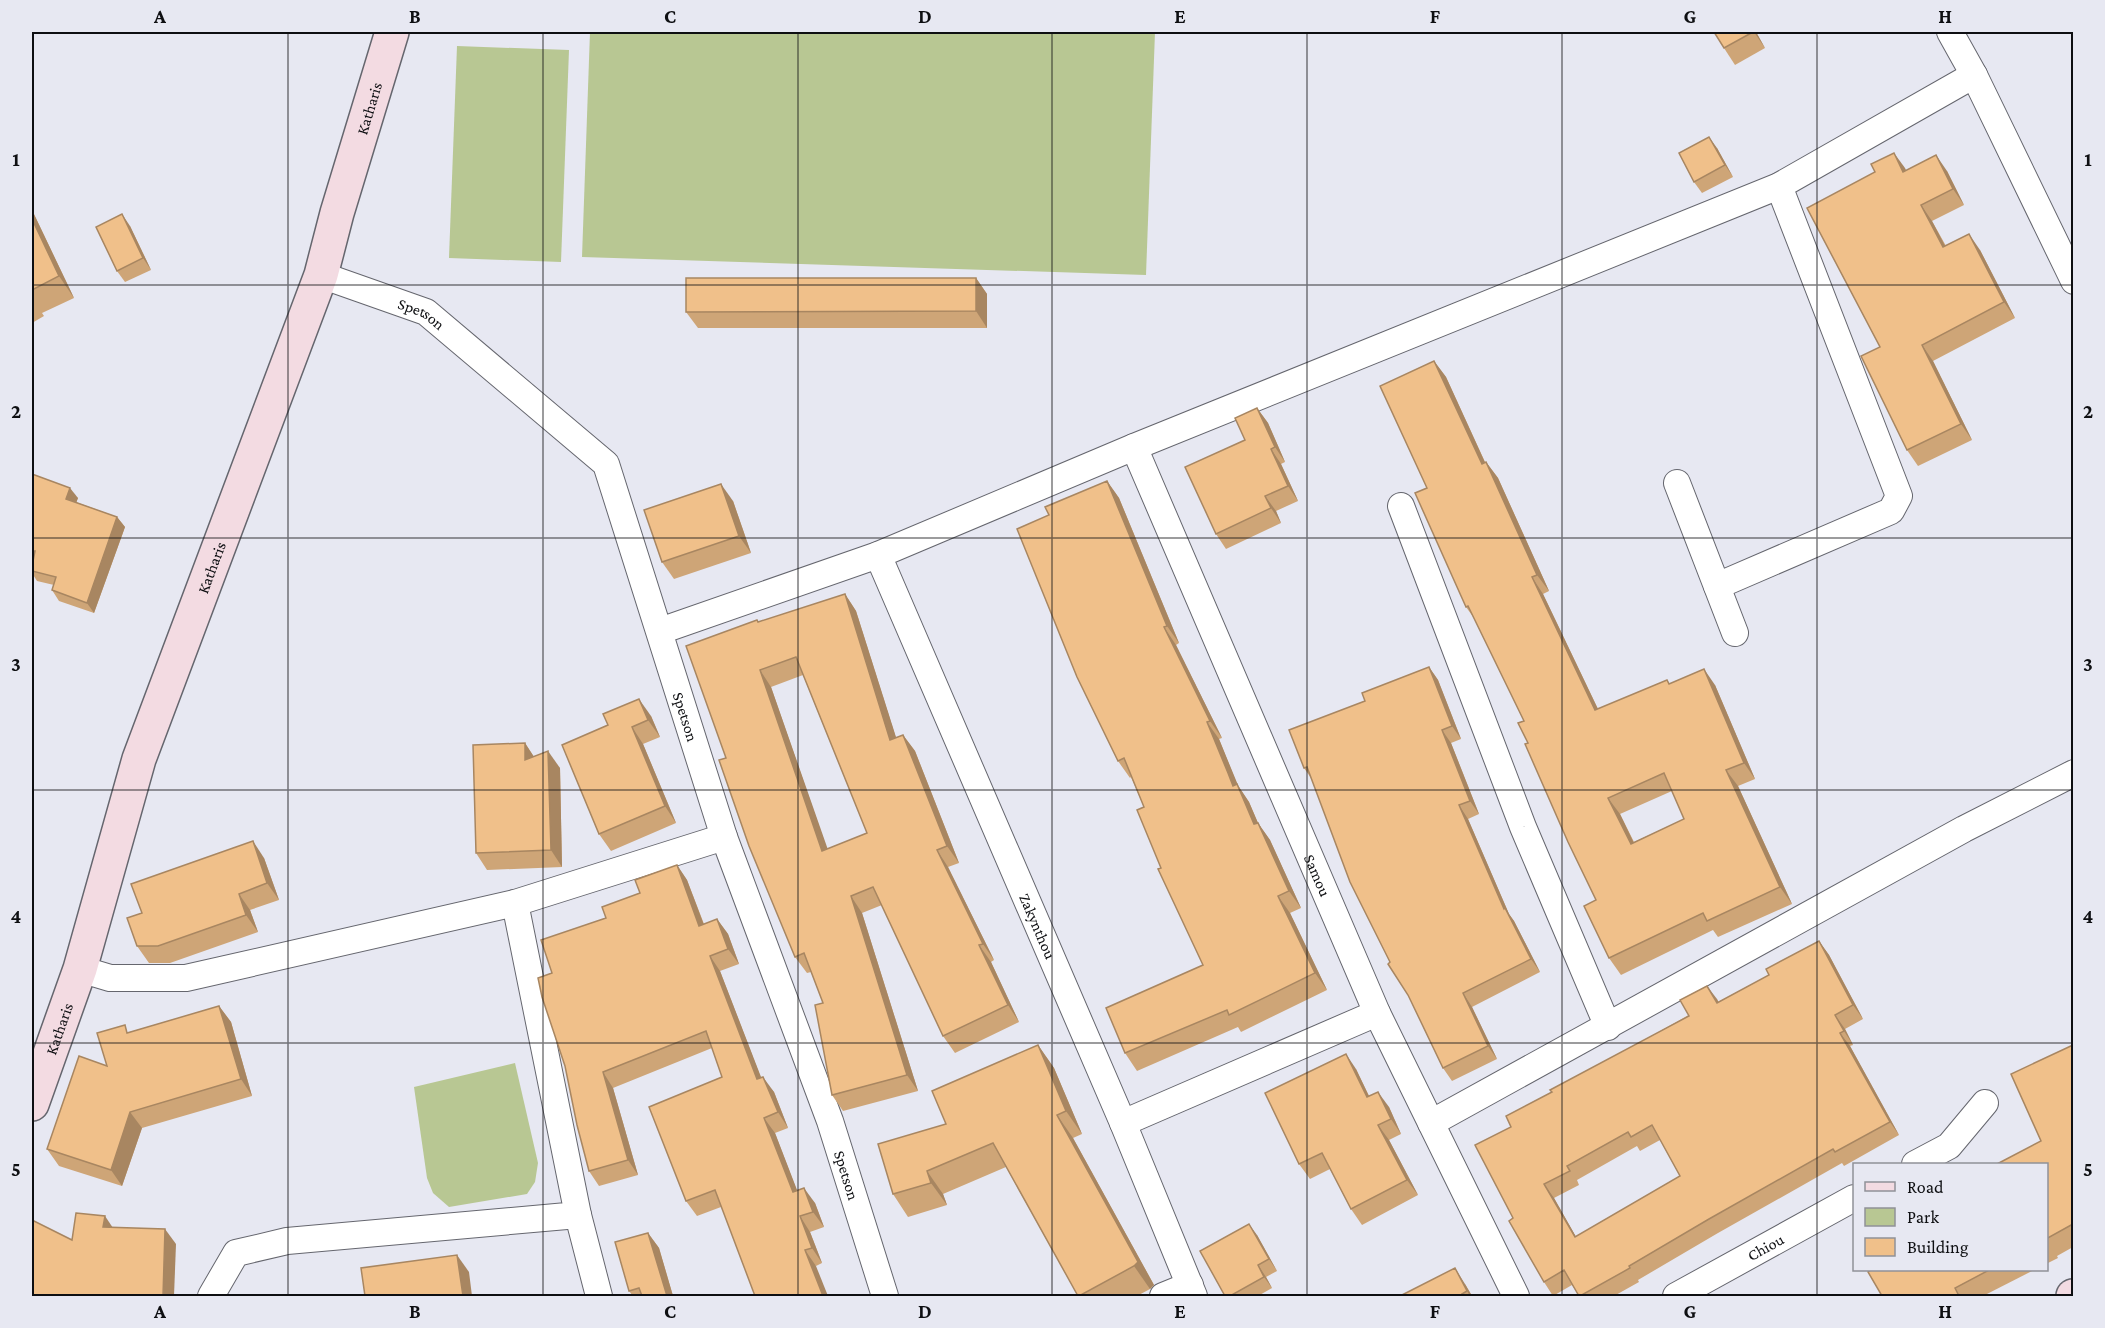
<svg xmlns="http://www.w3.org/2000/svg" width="2105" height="1328" font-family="'Crimson Pro',serif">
	<rect width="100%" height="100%" fill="#e7e8f2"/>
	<g fill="#b8c793">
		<path d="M590,32H1155L1146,275L582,257Z"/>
		<path d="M457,46L569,50L561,262L449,258Z"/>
		<path d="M515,1063L538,1163L535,1182L527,1194L449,1207L433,1193L427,1178L414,1087Z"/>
	</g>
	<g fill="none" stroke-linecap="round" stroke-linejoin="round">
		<defs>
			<g id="street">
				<path d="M1950,32L1974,75L2074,281"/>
				<path id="s1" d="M321,275L426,312L606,464L724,837L830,1121L885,1296"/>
				<path id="s2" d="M1134,447L1377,1013L1516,1296"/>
				<path d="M1677,483L1735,633"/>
				<path d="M1401,506L1523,827L1608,1027"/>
				<path id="s3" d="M878,555L1123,1123L1194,1296"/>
				<path d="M1717,586L1891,511L1899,496L1779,186"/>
				<path d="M660,631L878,555L1134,447L1779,186L1974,75"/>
				<path d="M80,969L110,978H186L515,903L724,837"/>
				<path d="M1123,1123L1377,1013"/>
				<path d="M1431,1123L1964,829L2074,773"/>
				<path d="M1915,1164L1949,1146L1985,1103"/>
				<path d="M578,1215L599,1296"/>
				<path d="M211,1296L236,1253L287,1241L578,1215L515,903"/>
				<path d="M1163,1296L1190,1285"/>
				<path id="s4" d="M1676,1296L1854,1198"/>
			</g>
			<g id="secondary">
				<path id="s5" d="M32,1104L80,969L139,759L321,275L337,213L392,32"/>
				<path d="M2073,1296H2074"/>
			</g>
		</defs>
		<use href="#street" stroke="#65666e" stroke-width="28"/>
		<use href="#secondary" stroke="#65666e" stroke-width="36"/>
		<use href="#street" stroke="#fff" stroke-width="26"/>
		<use href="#secondary" stroke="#f3dbe2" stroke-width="33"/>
	</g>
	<g fill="#cea577" fill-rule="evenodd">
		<path d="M1714,32H1756L1765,48L1735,65L1724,48Z"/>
		<path d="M1717,148L1733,177L1702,193L1694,182Z"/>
		<path d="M1906,170L1947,171L1964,205L1932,221L1946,246L1980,250L2015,318L1933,361L1972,440L1918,466L1907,450Z"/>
		<path d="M32,210L74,298L42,313L44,316L32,323Z"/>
		<path d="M130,226L151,270L125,282L117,271Z"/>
		<path d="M976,278L987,294V328H698L686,312Z"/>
		<path d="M1434,361L1446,377L1485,462H1486L1498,478L1549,591L1543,594L1598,709L1667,680L1670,684L1715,685L1755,779L1738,786L1792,904L1718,937L1713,930L1621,975L1609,958L1596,900L1528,743L1524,721L1474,618L1466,607L1427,488ZM1672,791L1684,819L1634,842L1620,814Z"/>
		<path d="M1257,408L1268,423L1285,462L1281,464L1298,501L1276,511L1281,523L1226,549L1216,534L1245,440Z"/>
		<path d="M32,474L78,498L76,502L117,517L125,527L94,613L59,601L52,590L54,585L37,581L32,573L33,562H32Z"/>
		<path d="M1107,481L1119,498L1179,643L1176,645L1222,738L1219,739L1237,784L1249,802L1258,823L1270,840L1301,908L1290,913L1327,990L1241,1032L1238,1027L1137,1071L1125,1053L1203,965L1161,868L1144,807L1131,777L1130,778L1118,761L1049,515Z"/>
		<path d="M733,501L751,553L674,579L662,562Z"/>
		<path d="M845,594L856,611L896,738L903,735L915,751L959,863L948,867L994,960L991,962L1019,1022L955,1053L943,1036L882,905L862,913L918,1091L843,1111L832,1095L823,1003L811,972L807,973L795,957L726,758L759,622ZM803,675L867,833L827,849L771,687Z"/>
		<path d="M1429,667L1438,680L1461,739L1451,743L1479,814L1468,819L1509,914L1514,921L1540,972L1472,1007L1497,1059L1452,1081L1443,1068L1408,995L1390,962L1311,778L1304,768L1365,701Z"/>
		<path d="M651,716L660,737L643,744L676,823L611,851L599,834L562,745Z"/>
		<path d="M525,743L534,757L560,768L562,867L487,870L476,853Z"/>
		<path d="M264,858L279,900L250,910L258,932L170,963H149L137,946L142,913Z"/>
		<path d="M677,865L687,880L704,924L717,919L728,934L739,964L720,971L761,1078L774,1092L788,1128L775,1133L797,1191L815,1203L824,1227L810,1232L822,1263L816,1266L721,1207L697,1216L686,1201L722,1077L712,1048L613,1088L638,1175L599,1186L589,1171L552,973L606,918L640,893Z"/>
		<path d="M1819,941L1829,955L1863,1019L1845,1029L1853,1045L1850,1046L1899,1135L1844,1166L1842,1163L1718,1233L1638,1280L1639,1282L1614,1296H1579L1572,1285L1553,1296L1544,1282L1513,1218L1511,1127L1552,1092L1717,999L1718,1002L1769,975ZM1660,1140L1680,1176L1576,1237L1554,1198L1579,1185L1577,1180L1637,1146L1640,1151Z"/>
		<path d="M219,1006L231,1022L252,1096L142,1128L122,1186L59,1166L47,1149L130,1032Z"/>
		<path d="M1038,1045L1054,1068L1082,1134L1073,1138L1154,1285L1150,1289L1137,1296H1078L1006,1167L943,1194L947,1205L908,1217L893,1194L946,1124Z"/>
		<path d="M2073,1045V1247L2057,1256L2058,1258L2046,1264V1164Z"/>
		<path d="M1356,1069L1369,1096L1389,1107L1401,1134L1389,1140L1418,1195L1362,1225L1351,1209L1330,1169L1310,1179L1299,1164Z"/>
		<path d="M648,1233L659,1248L673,1296H633L629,1291Z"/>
		<path d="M1257,1235L1277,1271L1266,1277L1272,1288L1258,1296H1225Z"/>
		<path d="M1872,1269H2036L1983,1296H1882Z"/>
		<path d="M1465,1284L1472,1296H1400Z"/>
	</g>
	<g fill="#a88661">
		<path d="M1754,32H1756L1765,48Z"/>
		<path d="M1709,137L1717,148L1733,177L1725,165Z"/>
		<path d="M1894,153L1905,168L1915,188L1903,172Z"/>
		<path d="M1936,155L1947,171L1964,205L1953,189Z"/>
		<path d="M1921,205L1932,221L1954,263L1943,247Z"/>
		<path d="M32,210L74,298L59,276L32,219Z"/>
		<path d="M122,214L130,226L151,270L143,258Z"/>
		<path d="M1969,234L1980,250L2015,318L2004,302Z"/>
		<path d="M976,278L987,294V328L976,311Z"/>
		<path d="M1922,345L1933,361L1972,440L1961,424Z"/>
		<path d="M1434,361L1446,377L1493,480L1482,464Z"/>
		<path d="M1257,408L1268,423L1285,462L1275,447Z"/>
		<path d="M1271,449L1281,464L1298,501L1288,486Z"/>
		<path d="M1486,462L1498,478L1549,591L1537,575Z"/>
		<path d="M1107,481L1119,498L1179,643L1167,626Z"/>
		<path d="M721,484L733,501L751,553L739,536Z"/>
		<path d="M70,488L78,498L74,509L66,499Z"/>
		<path d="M1265,496L1276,511L1281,523L1271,508Z"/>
		<path d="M117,517L125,527L94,613L87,603Z"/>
		<path d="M1532,577L1543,594L1606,726L1595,710Z"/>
		<path d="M845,594L856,611L902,756L890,740Z"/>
		<path d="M1164,627L1176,645L1222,738L1210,721Z"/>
		<path d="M1429,667L1438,680L1461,739L1452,726Z"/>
		<path d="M1704,669L1715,685L1755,779L1744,763Z"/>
		<path d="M760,670L771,687L834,867L822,851Z"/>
		<path d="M639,699L651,716L660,737L648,720Z"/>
		<path d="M1207,722L1219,739L1240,790L1237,784L1249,802L1258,823L1270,840L1301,908L1289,891L1233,786Z"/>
		<path d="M632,727L643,744L676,823L665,806Z"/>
		<path d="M1442,730L1451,743L1479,814L1470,801Z"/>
		<path d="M903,735L915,751L959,863L947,846Z"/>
		<path d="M525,743L536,760H525Z"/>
		<path d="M548,751L560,768L562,867L551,850Z"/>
		<path d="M1726,770L1738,786L1792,904L1780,887Z"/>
		<path d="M1608,798L1620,814L1642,860L1631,844Z"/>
		<path d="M1459,805L1468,819L1509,914L1514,921L1540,972L1531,959L1504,909Z"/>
		<path d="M253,841L264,858L279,900L267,883Z"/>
		<path d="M937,850L948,867L994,960L983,944Z"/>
		<path d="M677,865L687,880L710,941L699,926Z"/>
		<path d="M239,894L250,910L258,932L246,915Z"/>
		<path d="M851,896L862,913L918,1091L907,1075Z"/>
		<path d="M1278,896L1290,913L1327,990L1315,973Z"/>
		<path d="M717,919L728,934L739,964L728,949Z"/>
		<path d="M1819,941L1829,955L1863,1019L1853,1005Z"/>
		<path d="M979,945L991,962L1019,1022L1008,1005Z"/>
		<path d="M710,956L720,971L768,1095L757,1079Z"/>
		<path d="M1707,986L1717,999L1726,1017L1717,1003Z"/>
		<path d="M1463,993L1472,1007L1497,1059L1488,1046Z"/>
		<path d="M219,1006L231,1022L252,1096L241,1079Z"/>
		<path d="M1835,1015L1845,1029L1853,1045L1844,1031Z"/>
		<path d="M1840,1033L1850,1046L1899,1135L1890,1122Z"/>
		<path d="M1038,1045L1054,1068L1082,1134L1066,1111Z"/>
		<path d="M1346,1054L1356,1069L1377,1113L1367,1097Z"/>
		<path d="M603,1072L613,1088L638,1175L628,1160Z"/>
		<path d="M763,1077L774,1092L788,1128L778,1112Z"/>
		<path d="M1378,1092L1389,1107L1401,1134L1391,1119Z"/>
		<path d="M130,1112L142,1128L122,1186L111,1170Z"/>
		<path d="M1057,1115L1073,1138L1154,1285L1150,1289L1134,1266Z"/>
		<path d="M764,1118L775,1133L804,1208L793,1192Z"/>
		<path d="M1378,1125L1389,1140L1418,1195L1407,1180Z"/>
		<path d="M927,1171L943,1194L947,1205L931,1183Z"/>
		<path d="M1544,1184L1554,1198L1584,1251L1575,1237Z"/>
		<path d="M804,1188L815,1203L824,1227L813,1212Z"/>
		<path d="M105,1216L115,1231L103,1227Z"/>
		<path d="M800,1216L810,1232L822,1263L812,1248Z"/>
		<path d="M1249,1224L1257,1235L1277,1271L1269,1259Z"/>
		<path d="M165,1229L176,1244L174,1296H163Z"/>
		<path d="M648,1233L659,1248L673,1296H667Z"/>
		<path d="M805,1250L816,1266L828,1296H823Z"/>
		<path d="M457,1255L469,1272L472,1296H463Z"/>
		<path d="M1258,1265L1266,1277L1272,1288L1264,1277Z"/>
		<path d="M1455,1268L1465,1284L1472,1296H1470L1467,1291Z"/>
	</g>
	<g fill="#f0c08a" stroke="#a88661" stroke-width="1.5" fill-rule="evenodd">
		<path d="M1714,32H1753L1724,48Z"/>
		<path d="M1709,137L1725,165L1694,182L1679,153Z"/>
		<path d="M1894,153L1903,172L1936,155L1953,189L1921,205L1943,247L1969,234L2004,302L1922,345L1961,424L1907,450L1861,356L1880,347L1807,208L1875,172L1871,164Z"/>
		<path d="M122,214L143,258L117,271L96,227Z"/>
		<path d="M32,219L59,276L32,290Z"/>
		<path d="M686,278H976V311L686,312Z"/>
		<path d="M1434,361L1482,464L1486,462L1537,575L1532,577L1595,710L1667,680L1669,684L1704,669L1744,763L1726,770L1780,887L1707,921L1703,913L1609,958L1584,906L1596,900L1568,842L1525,744L1528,743L1518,723L1524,721L1468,606L1466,607L1415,493L1427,488L1380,386ZM1664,773L1684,819L1631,844L1608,798Z"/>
		<path d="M1257,408L1275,447L1271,449L1288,486L1265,496L1271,508L1216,534L1185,467L1245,440L1235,418Z"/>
		<path d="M32,474L70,488L66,499L117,517L87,603L52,590L56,577L32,571V566L35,551H32Z"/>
		<path d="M1107,481L1167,626L1164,627L1210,721L1207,722L1228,773L1233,786L1237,784L1254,824L1258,823L1289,891L1278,896L1315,973L1229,1015L1227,1010L1125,1053L1106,1008L1203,965L1158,869L1161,868L1137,810L1144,807L1124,758L1118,761L1077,677L1017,529L1049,515L1045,507Z"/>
		<path d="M721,484L739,536L662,562L644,510Z"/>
		<path d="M845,594L890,740L903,735L947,846L937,850L983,944L979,945L1008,1005L943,1036L873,887L851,896L907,1075L832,1095L815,1005L823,1003L804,953L795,957L749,846L719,760L726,758L686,646L757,620L758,622ZM796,657L867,833L822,851L760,670Z"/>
		<path d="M1429,667L1452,726L1442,730L1470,801L1459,805L1504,909L1505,908L1531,959L1463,993L1488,1046L1443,1068L1408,995L1388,964L1390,962L1350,882L1307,767L1304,768L1289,730L1365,701L1362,693Z"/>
		<path d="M639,699L648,720L632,727L665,806L599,834L562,745L608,725L603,714Z"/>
		<path d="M525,743V760L548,751L551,850L476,853L473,745Z"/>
		<path d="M253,841L267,883L239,894L246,915L158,946H137L127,918L142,913L131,884Z"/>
		<path d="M677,865L699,926L717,919L728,949L710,956L757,1079L763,1077L778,1112L764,1118L793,1192L804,1188L813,1212L800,1216L812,1248L805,1250L823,1296H755L715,1190L686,1201L649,1107L722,1077L706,1031L603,1072L628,1160L589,1171L577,1125L565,1066L542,997L538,978L552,973L541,940L606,918L602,907L640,893L635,880Z"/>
		<path d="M1819,941L1853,1005L1835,1015L1844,1031L1840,1033L1890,1122L1835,1152L1833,1149L1709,1219L1629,1266L1630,1268L1580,1296H1579L1564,1270L1544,1282L1509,1221L1513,1218L1475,1145L1511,1127L1506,1116L1552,1092L1550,1090L1689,1016L1680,1000L1707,986L1717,1003L1769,975L1766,969ZM1652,1125L1680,1176L1575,1237L1544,1184L1570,1171L1567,1166L1628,1132L1631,1137Z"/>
		<path d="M219,1006L241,1079L130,1112L111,1170L47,1149L79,1056L107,1066L97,1033L125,1025L127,1033Z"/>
		<path d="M1038,1045L1066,1111L1057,1115L1138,1262L1134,1266L1079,1296H1078L993,1143L927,1171L931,1183L893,1194L878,1144L946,1124L932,1091Z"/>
		<path d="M2073,1045V1224L2046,1239V1164H1997L2041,1141L2011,1074Z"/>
		<path d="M1346,1054L1367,1097L1378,1092L1391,1119L1378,1125L1407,1180L1351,1209L1322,1153L1299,1164L1265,1093Z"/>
		<path d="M76,1213L105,1216L103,1227L165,1229L163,1296H32V1220L72,1240Z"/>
		<path d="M1249,1224L1269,1259L1258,1265L1264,1277L1230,1296H1225L1200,1251Z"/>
		<path d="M648,1233L667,1296H642L639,1288L629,1291L615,1242Z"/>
		<path d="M457,1255L463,1296H365L361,1268Z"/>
		<path d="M1455,1268L1467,1291L1462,1294L1464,1296H1400Z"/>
		<path d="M1872,1269H1991L1955,1288L1959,1296H1882L1868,1272Z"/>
	</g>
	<path fill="none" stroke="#0e0f12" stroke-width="1.5" stroke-opacity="0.55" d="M288,32V1296M543,32V1296M798,32V1296M1052,32V1296M1307,32V1296M1562,32V1296M1817,32V1296M32,285H2074M32,538H2074M32,790H2074M32,1043H2074"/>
	<g text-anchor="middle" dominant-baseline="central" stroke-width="4.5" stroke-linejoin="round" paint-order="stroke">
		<g font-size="16" fill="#0e0f12" stroke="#e7e8f2">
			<text stroke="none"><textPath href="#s5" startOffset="1052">Katharis</textPath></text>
			<text stroke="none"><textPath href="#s1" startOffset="108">Spetson</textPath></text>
			<text stroke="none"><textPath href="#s5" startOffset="566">Katharis</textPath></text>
			<text stroke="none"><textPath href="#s1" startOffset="612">Spetson</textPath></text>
			<text stroke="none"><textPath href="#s2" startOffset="466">Samou</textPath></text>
			<text stroke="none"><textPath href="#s3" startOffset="404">Zakynthou</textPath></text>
			<text stroke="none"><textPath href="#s5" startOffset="80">Katharis</textPath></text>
			<text stroke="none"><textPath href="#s1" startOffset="1098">Spetson</textPath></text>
			<text stroke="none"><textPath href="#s4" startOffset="102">Chiou</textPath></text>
		</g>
	</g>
	<rect width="2105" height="1328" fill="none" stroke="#e7e8f2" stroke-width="66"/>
	<rect x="1853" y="1163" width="195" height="108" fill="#e7e8f2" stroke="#909198" stroke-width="1.5"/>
	<rect x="1865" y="1182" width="30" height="9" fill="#f3dbe2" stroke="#909198" stroke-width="1.5"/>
	<text x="1907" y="1193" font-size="18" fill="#0e0f12">Road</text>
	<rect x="1865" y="1208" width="30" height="18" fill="#b8c793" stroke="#909198" stroke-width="1.5"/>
	<text x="1907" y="1223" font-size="18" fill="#0e0f12">Park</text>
	<rect x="1865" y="1238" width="30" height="18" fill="#f0c08a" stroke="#909198" stroke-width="1.5"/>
	<text x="1907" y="1253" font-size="18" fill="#0e0f12">Building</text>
	<rect x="33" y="33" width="2039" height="1262" fill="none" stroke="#0e0f12" stroke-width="2"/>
	<g font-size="20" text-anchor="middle" font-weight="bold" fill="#0e0f12">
		<text x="160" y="23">A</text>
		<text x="415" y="23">B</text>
		<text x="670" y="23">C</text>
		<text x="925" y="23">D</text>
		<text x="1180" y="23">E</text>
		<text x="1435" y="23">F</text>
		<text x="1690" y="23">G</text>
		<text x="1945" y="23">H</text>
		<text x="16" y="166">1</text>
		<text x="2088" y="166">1</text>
		<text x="16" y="418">2</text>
		<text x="2088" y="418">2</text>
		<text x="16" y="671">3</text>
		<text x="2088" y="671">3</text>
		<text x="16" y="923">4</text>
		<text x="2088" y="923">4</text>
		<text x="16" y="1176">5</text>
		<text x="2088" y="1176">5</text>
		<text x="160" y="1318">A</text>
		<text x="415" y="1318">B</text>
		<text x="670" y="1318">C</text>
		<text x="925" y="1318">D</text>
		<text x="1180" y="1318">E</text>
		<text x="1435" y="1318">F</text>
		<text x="1690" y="1318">G</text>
		<text x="1945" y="1318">H</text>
	</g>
</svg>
